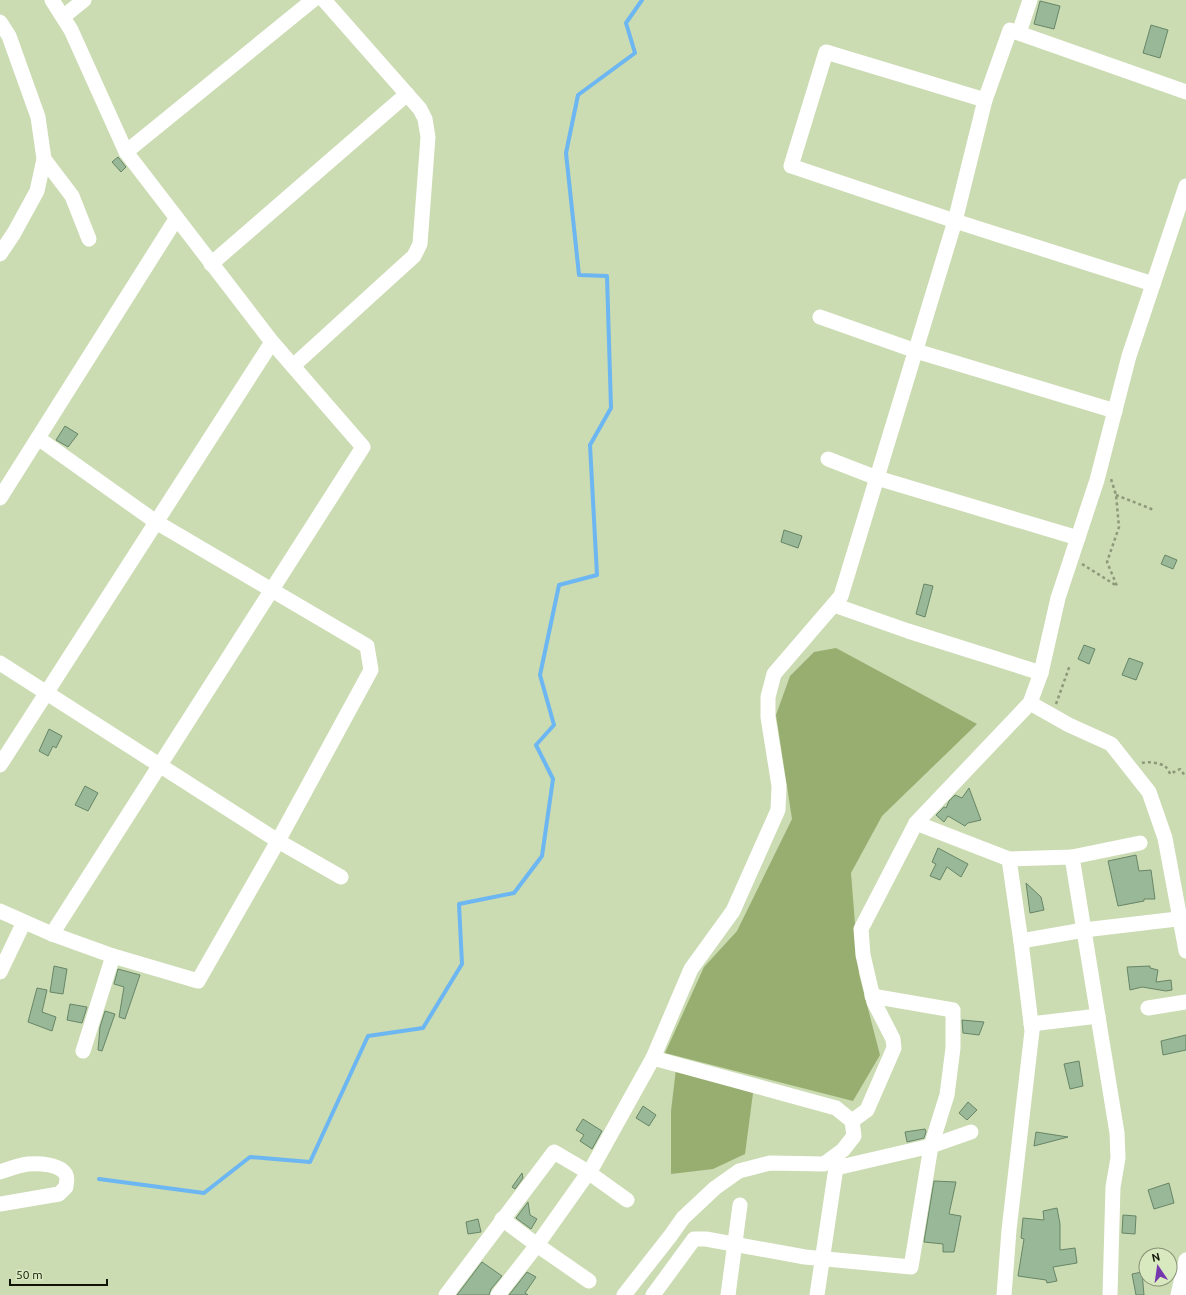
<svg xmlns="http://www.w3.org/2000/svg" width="1186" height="1295" font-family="Ubuntu,sans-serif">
	<rect width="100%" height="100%" fill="#cbdbb2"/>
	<g fill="#98ae71">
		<path d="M836,648L977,724L882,816L851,873L859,974L880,1055L853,1101L665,1053L704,967L737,931L792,819L776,715L790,676L814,652Z"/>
		<path d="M676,1069L753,1093L745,1154L713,1169L671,1174V1111Z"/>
	</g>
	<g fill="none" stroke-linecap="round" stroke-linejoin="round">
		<path stroke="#6cb6f2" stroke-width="4" d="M99,1179L204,1193L250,1157L310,1162L368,1036L423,1028L462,964L459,904L514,893L542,856L553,779L536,745L554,725L540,675L559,585L597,575L590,445L611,408L607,276L579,275L566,153L578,95L635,53L626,23L642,0"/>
	</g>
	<g fill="#98b898" stroke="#678667">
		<path d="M1040,1L1060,6L1054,29L1034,24Z"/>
		<path d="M1151,25L1168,30L1160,58L1143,53Z"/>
		<path d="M118,157L126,167L121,172L112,162Z"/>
		<path d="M65,426L78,434L68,447L56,440Z"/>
		<path d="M784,530L802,536L798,548L781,542Z"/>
		<path d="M1165,555L1177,560L1173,569L1161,564Z"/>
		<path d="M924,584L933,586L925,617L916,614Z"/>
		<path d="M1084,645L1095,649L1089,664L1078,659Z"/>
		<path d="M1129,658L1143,663L1136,680L1122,675Z"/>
		<path d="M49,729L62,736L56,748L53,746L48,756L39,751Z"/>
		<path d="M85,786L98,793L88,811L75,805Z"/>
		<path d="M969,788L981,820L968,823L965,826L948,816L944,822L936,815L944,807L946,808L949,801L955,795L962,798Z"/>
		<path d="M938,848L968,864L961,877L947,867L940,880L930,876L936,864L932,862Z"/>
		<path d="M1136,855L1139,871L1151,870L1155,899H1144V901L1118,906L1108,861Z"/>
		<path d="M1026,883L1041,897L1044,910L1030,913Z"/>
		<path d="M54,966L67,969L63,994L50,992Z"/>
		<path d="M1150,966V968L1158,970L1156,982L1171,980L1172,990L1166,991L1142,987L1130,990L1127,967Z"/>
		<path d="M118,969L140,975L125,1019L119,1017L124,987L114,984Z"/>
		<path d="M37,988L47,990L42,1012L56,1017L52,1031L28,1022Z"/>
		<path d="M70,1004L87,1007L82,1023L67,1020Z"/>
		<path d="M105,1011L115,1014L102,1051L98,1050L100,1027Z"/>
		<path d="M962,1020L984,1022L979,1035L963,1033Z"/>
		<path d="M1186,1035V1050L1163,1055L1161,1041Z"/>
		<path d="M1079,1061L1083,1086L1070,1089L1064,1064Z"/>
		<path d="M968,1102L977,1110L967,1120L959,1113Z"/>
		<path d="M643,1106L656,1115L649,1126L636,1118Z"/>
		<path d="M583,1119L602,1131L592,1149L580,1141L584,1135L576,1130Z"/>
		<path d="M925,1129L926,1132L924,1138L907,1142L905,1132Z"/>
		<path d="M1036,1132L1068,1137L1034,1146Z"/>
		<path d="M522,1173L523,1178L515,1189L512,1187Z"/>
		<path d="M934,1181L956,1182L949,1214L961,1216L954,1252H943V1244L924,1242Z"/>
		<path d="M1169,1183L1174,1203L1154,1209L1148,1190Z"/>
		<path d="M528,1202L530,1215L537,1219L531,1229L516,1218Z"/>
		<path d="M1057,1208L1060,1224V1250L1075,1248L1077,1263L1053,1267L1057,1281L1047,1283L1046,1280L1018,1276L1024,1239L1021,1238L1023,1218L1044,1220L1043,1211Z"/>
		<path d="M1123,1215L1136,1216L1135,1234L1122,1233Z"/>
		<path d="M478,1219L481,1232L468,1234L466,1222Z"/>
		<path d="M482,1262L502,1276L491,1289L489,1295H457Z"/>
		<path d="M527,1272L536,1277L525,1293L528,1295H509Z"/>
		<path d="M1142,1272L1144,1295H1136L1132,1274Z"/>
	</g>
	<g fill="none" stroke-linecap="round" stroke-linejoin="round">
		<g stroke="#8d9979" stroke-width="2.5" stroke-dasharray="3 3" stroke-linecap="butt">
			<path d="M1116,495L1154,510"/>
			<path d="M1082,564L1117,586L1107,562L1119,527L1116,495L1111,479"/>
			<path d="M1056,704L1070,665"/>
			<path d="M1142,763C1148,761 1159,763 1165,766C1167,768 1169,771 1170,774L1180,769L1186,777"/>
		</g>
		<g stroke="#fff" stroke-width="15">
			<path d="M52,0L71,30L126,152L272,342L363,447L52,934"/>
			<path d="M63,17L84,0"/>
			<path d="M0,22L9,36L38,117L44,159L37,191L14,233L0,254"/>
			<path d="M1019,33L1030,0"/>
			<path d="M985,100L826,52L791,166L955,221L1153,284"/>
			<path d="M126,152L313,0"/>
			<path d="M44,159L72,196L89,239"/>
			<path d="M211,264L407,94"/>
			<path d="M820,317L916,351L1115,411"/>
			<path d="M293,366L414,256L420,244L428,137L425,119L420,109L324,0"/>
			<path d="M828,459L877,478L1078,538"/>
			<path d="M0,498L176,219"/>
			<path d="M834,605L908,631L1041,673"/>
			<path d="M0,663L278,841L341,877"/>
			<path d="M1030,703L1069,725L1111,744L1149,792L1165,838L1186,951"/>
			<path d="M0,765L272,342"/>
			<path d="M916,823L1009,859L1072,857L1140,843"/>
			<path d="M1072,857L1117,1133L1118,1158L1113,1187L1110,1295"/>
			<path d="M0,911L52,934L113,956L198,981L278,841L371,670L367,646L156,522L38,438"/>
			<path d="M1021,941L1084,930L1186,918"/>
			<path d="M0,972L24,922"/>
			<path d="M1148,1008L1186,1002"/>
			<path d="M1031,1024L1098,1016"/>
			<path d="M83,1051L113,956"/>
			<path d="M852,1121L867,1110L894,1048L893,1039L874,1002L863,955L861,929L916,823L1030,703L1041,673L1058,598L1097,480L1129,356L1186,186"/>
			<path d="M836,1168L931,1146L971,1132"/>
			<path d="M0,1172C9,1169 19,1165 28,1164C38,1163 61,1164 66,1175C68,1179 66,1183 66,1187L59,1194L0,1204"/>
			<path d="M502,1219L537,1245L589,1281"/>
			<path d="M446,1295L554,1152L588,1172L627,1200"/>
			<path d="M498,1295L537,1245L593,1166L653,1058L691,969L733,911L778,810L779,786L768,717V697L774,674L841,596L955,221L985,100L1010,30L1186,92"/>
			<path d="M624,1295L671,1235L683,1218L715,1188L739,1171L770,1163L824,1164L843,1150L854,1136L852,1121L836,1108L653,1058"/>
			<path d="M653,1295L694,1239H706L805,1257L911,1267L931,1146L947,1095L953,1048V1010L872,996"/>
			<path d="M728,1295L740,1205"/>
			<path d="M817,1295L838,1154"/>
			<path d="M1004,1295L1009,1230L1032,1031L1021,942L1009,859"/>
			<path d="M1178,1295L1186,1260"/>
		</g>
	</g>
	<g transform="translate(1158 1267) rotate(347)"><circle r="19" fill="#d8e8bf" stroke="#879375"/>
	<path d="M0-3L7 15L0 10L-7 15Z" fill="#7537ad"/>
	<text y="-6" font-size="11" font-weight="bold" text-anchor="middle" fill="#0e1305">N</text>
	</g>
	<path d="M10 1279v6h97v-6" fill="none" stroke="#0e1305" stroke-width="2"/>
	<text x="16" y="1279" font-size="12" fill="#0e1305" stroke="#d8e8bf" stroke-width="3" paint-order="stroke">50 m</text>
</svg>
